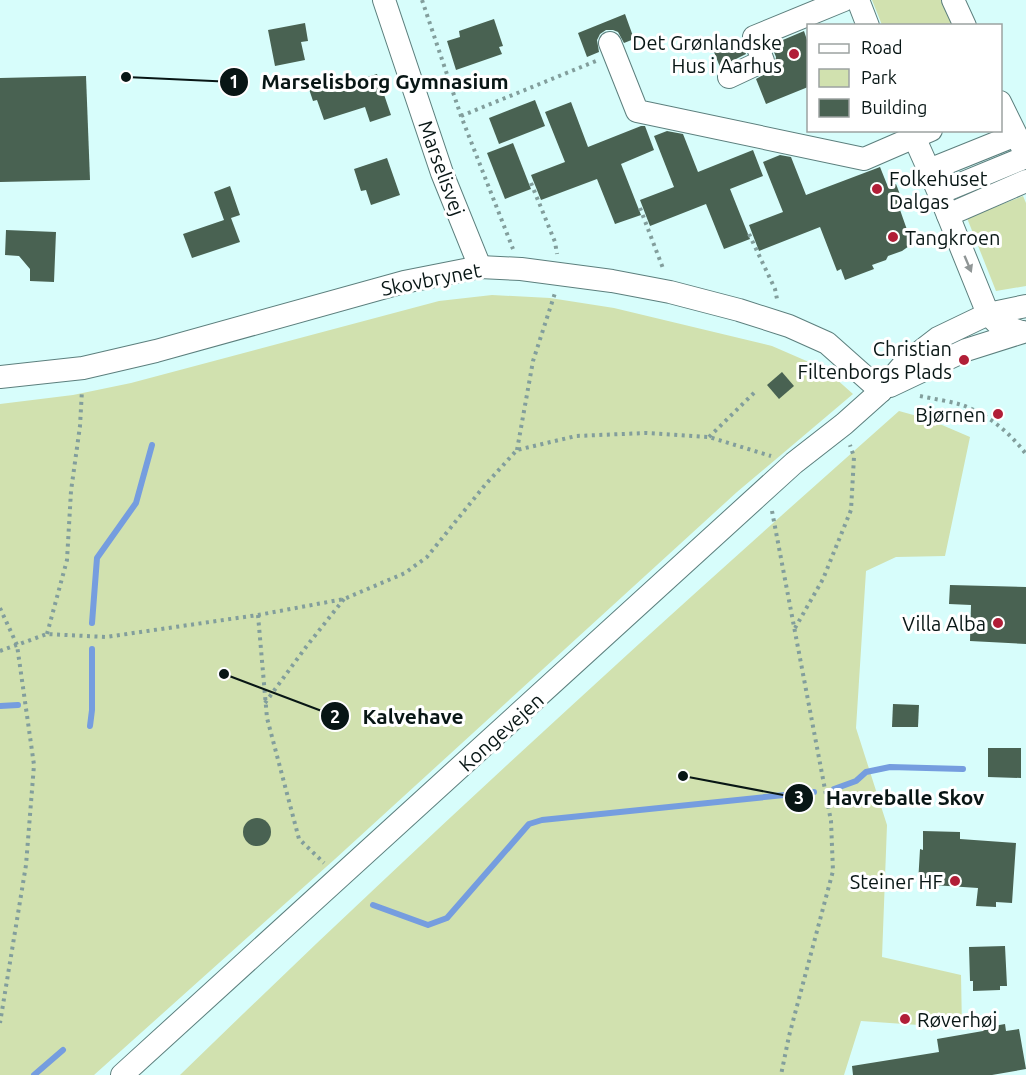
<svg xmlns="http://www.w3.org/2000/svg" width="1026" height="1075" font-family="Ubuntu,sans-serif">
	<rect width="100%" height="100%" fill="#d7fdfb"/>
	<g fill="#d1e1af">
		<path d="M872,0H941L952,25H882Z"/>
		<path d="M1023,196L1026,203V286L996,291L967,218Z"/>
		<path d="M492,295L550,298L614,308L772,346L825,369L853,394L737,492L335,859L94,1075H0V404L73,395L131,383L439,301Z"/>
		<path d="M899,411L928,419L970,437L945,556L896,557L866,571L856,728L887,825L882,957L961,975L962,1028L861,1021L844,1075H180C414,847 655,627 899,411Z"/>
	</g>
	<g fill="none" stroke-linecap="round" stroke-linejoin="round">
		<g stroke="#759ddf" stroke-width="6">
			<path d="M92,623L97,558L136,503L152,445"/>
			<path d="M0,706L18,705"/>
			<path d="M90,726L92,710V649"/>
			<path d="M834,789L856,781L866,772L890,767L963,769"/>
			<path d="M373,905L428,925L447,918L529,824L542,820L814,792"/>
			<path d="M34,1075L63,1050"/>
		</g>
	</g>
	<g fill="#496252">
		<path d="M625,14L634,39L624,43L618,32L613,30H606L600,34L597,40L599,52L587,57L578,33Z"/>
		<path d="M494,19L503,46L499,47L502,54L456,70L447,41L460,37L459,31Z"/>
		<path d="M305,23L308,41L301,42L305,60L275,66L268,30Z"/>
		<path d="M804,31L808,43V87L766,104L756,79L774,69L776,57L771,45Z"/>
		<path d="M729,41L731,46L741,42L746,54L720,67L712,47Z"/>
		<path d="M377,74L391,115L370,122L365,107L324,120L317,100L313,101L308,86L330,78L333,88Z"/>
		<path d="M86,76L90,180L0,182V78Z"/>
		<path d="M535,100L545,126L499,144L489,118Z"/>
		<path d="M571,102L588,147L641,126H645L654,150L621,164L641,215L615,224L597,179L541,200L531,175L565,162L545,112Z"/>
		<path d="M667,131L683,134L698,172L753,150L763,176L730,189L750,239L724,249L706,204L650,226L640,200L674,187L654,136Z"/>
		<path d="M513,143L531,189L505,199L487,153Z"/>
		<path d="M780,155L791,157L806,195L880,167L888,187L896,184L904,205L899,207L912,244L902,251L888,256L886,260L872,265L874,269L845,280L841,269L837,271L820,227L759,251L749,225L783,212L763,162Z"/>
		<path d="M387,158L400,195L371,205L366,190L361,191L354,169Z"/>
		<path d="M230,186L240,215L231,218L240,242L192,258L183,234L224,220L214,192Z"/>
		<path d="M6,230L56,232L54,282L30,281V269L19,256L5,255Z"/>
		<path d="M782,372L794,386L779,399L767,385Z"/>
		<path d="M950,585L1026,587V644L970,641L971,605L949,604Z"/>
		<path d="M893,704L919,705L918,727H892Z"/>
		<path d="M988,748H1021V778L988,777Z"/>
		<circle cx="257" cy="832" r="14"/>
		<path d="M923,831L960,832V839L1016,843L1012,903L996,902V907L976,906L978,888L918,884L920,849L923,850Z"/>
		<path d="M1005,946L1007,986H1000V990L973,991V981H970L969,947Z"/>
		<path d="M1005,1024L1006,1031L1019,1029L1026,1069L992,1075H853L852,1066L939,1052L937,1039L983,1031V1028Z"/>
	</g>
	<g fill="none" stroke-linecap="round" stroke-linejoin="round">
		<defs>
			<g id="minor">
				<path d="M384,0L442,173L480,267"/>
				<path d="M858,0L868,26"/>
				<path d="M953,0L965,26"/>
				<path d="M610,43L637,111L864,159L931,130"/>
				<path d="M729,77L763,61L754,37L844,0"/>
				<path d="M1000,102L1023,149"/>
				<path d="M911,130L939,193L988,314L998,324L1021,332"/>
				<path d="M929,170L1016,135"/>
				<path d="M939,193L1026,157"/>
				<path d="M948,215L1026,181"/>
				<path d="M0,377L83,368L156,351L404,282L480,267L521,269L612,281L670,292L739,310L789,326L827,343L881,391"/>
				<path d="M890,386L966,350L1023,332"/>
				<path d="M122,1075L794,463L844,424L881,391L903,365L938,338L988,314L1026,306"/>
			</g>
		</defs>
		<use href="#minor" stroke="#5c7f7d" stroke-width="24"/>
		<g stroke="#829e9c" stroke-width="4" stroke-dasharray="3 4.5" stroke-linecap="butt">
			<path d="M422,0L461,116L513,249"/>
			<path d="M461,116L596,61"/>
			<path d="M531,183L555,242L557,254"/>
			<path d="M640,208L664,271"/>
			<path d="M749,234L775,289L777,299"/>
			<path d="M920,396C934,399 949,401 962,405C988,414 1010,433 1026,454"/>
			<path d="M709,437L757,390"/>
			<path d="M517,450L533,361L555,293"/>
			<path d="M772,511L831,821L833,871L789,1036L781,1075"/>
			<path d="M0,608L17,645L34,765L26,865L0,1023"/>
			<path d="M258,615L267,718L299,839L324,863"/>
			<path d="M795,628L823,579L851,510L854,457L850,445"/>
			<path d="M47,634L67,560L71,491L80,426L82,390"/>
			<path d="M0,651L47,634L106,637L258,615L344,599L405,573L427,557L485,485L517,450L576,436L646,433L709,437L771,456"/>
			<path d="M265,703L306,647L344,599"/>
		</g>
		<use href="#minor" stroke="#fff" stroke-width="22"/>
	</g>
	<defs><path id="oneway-solid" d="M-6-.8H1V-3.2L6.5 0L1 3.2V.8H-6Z" transform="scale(1.5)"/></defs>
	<use fill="#909696" href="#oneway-solid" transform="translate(968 264) rotate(67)"/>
	<g fill="#b11e37" stroke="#fff" stroke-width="2">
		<circle cx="794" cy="54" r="6"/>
		<circle cx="877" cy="189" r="6"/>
		<circle cx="893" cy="237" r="6"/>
		<circle cx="964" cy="360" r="6"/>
		<circle cx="998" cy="414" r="6"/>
		<circle cx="998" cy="623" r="6"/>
		<circle cx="955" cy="881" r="6"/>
		<circle cx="905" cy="1019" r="6"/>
	</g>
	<g text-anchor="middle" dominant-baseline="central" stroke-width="6" stroke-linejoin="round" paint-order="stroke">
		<g font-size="20" fill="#081615" stroke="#fff" text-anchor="end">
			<text x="782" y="42">Det Grønlandske<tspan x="782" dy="23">Hus i Aarhus</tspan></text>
			<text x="889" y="178" text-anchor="start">Folkehuset<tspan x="889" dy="23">Dalgas</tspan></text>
			<text x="905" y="237" text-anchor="start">Tangkroen</text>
			<text x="952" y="348">Christian<tspan x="952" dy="23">Filtenborgs Plads</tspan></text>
			<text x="986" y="414">Bjørnen</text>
			<text x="986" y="623">Villa Alba</text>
			<text x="943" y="881">Steiner HF</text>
			<text x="917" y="1019" text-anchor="start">Røverhøj</text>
		</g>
		<g font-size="20" fill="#081615" stroke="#fff">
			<text transform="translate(442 168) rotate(70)">Marselisvej</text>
			<text transform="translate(431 279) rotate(-11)">Skovbrynet</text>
			<text transform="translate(501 732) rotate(-42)">Kongevejen</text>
		</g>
	</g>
	<path fill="none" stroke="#081615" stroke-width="2" d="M126 77L234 82M224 674L335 716M683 776L799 798"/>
	<g fill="#081615" stroke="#fff" stroke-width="2">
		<circle cx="126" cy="77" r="6"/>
		<circle cx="224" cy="674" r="6"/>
		<circle cx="683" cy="776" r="6"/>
		<circle cx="234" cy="82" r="15"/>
		<circle cx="335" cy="716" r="15"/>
		<circle cx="799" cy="798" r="15"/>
	</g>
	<g font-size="18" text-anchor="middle" font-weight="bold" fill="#fff">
		<text x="234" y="88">1</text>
		<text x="335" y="723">2</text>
		<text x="799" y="804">3</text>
	</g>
	<g font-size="21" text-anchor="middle" font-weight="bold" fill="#081615" stroke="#fff" stroke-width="6" stroke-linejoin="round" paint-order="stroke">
		<text x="385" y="89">Marselisborg Gymnasium</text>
		<text x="413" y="724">Kalvehave</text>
		<text x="905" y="805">Havreballe Skov</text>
	</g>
	<rect x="807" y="24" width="195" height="108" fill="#ffffff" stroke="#9ca2a1" stroke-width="1.5"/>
	<rect x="819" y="44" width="30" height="9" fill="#ffffff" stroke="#9ca2a1" stroke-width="1.5"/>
	<text x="861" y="54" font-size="18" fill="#081615">Road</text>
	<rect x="819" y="69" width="30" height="18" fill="#d1e1af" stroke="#9ca2a1" stroke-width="1.5"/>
	<text x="861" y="84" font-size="18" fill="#081615">Park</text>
	<rect x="819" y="99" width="30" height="18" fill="#496252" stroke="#9ca2a1" stroke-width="1.5"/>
	<text x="861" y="114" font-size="18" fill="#081615">Building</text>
</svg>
